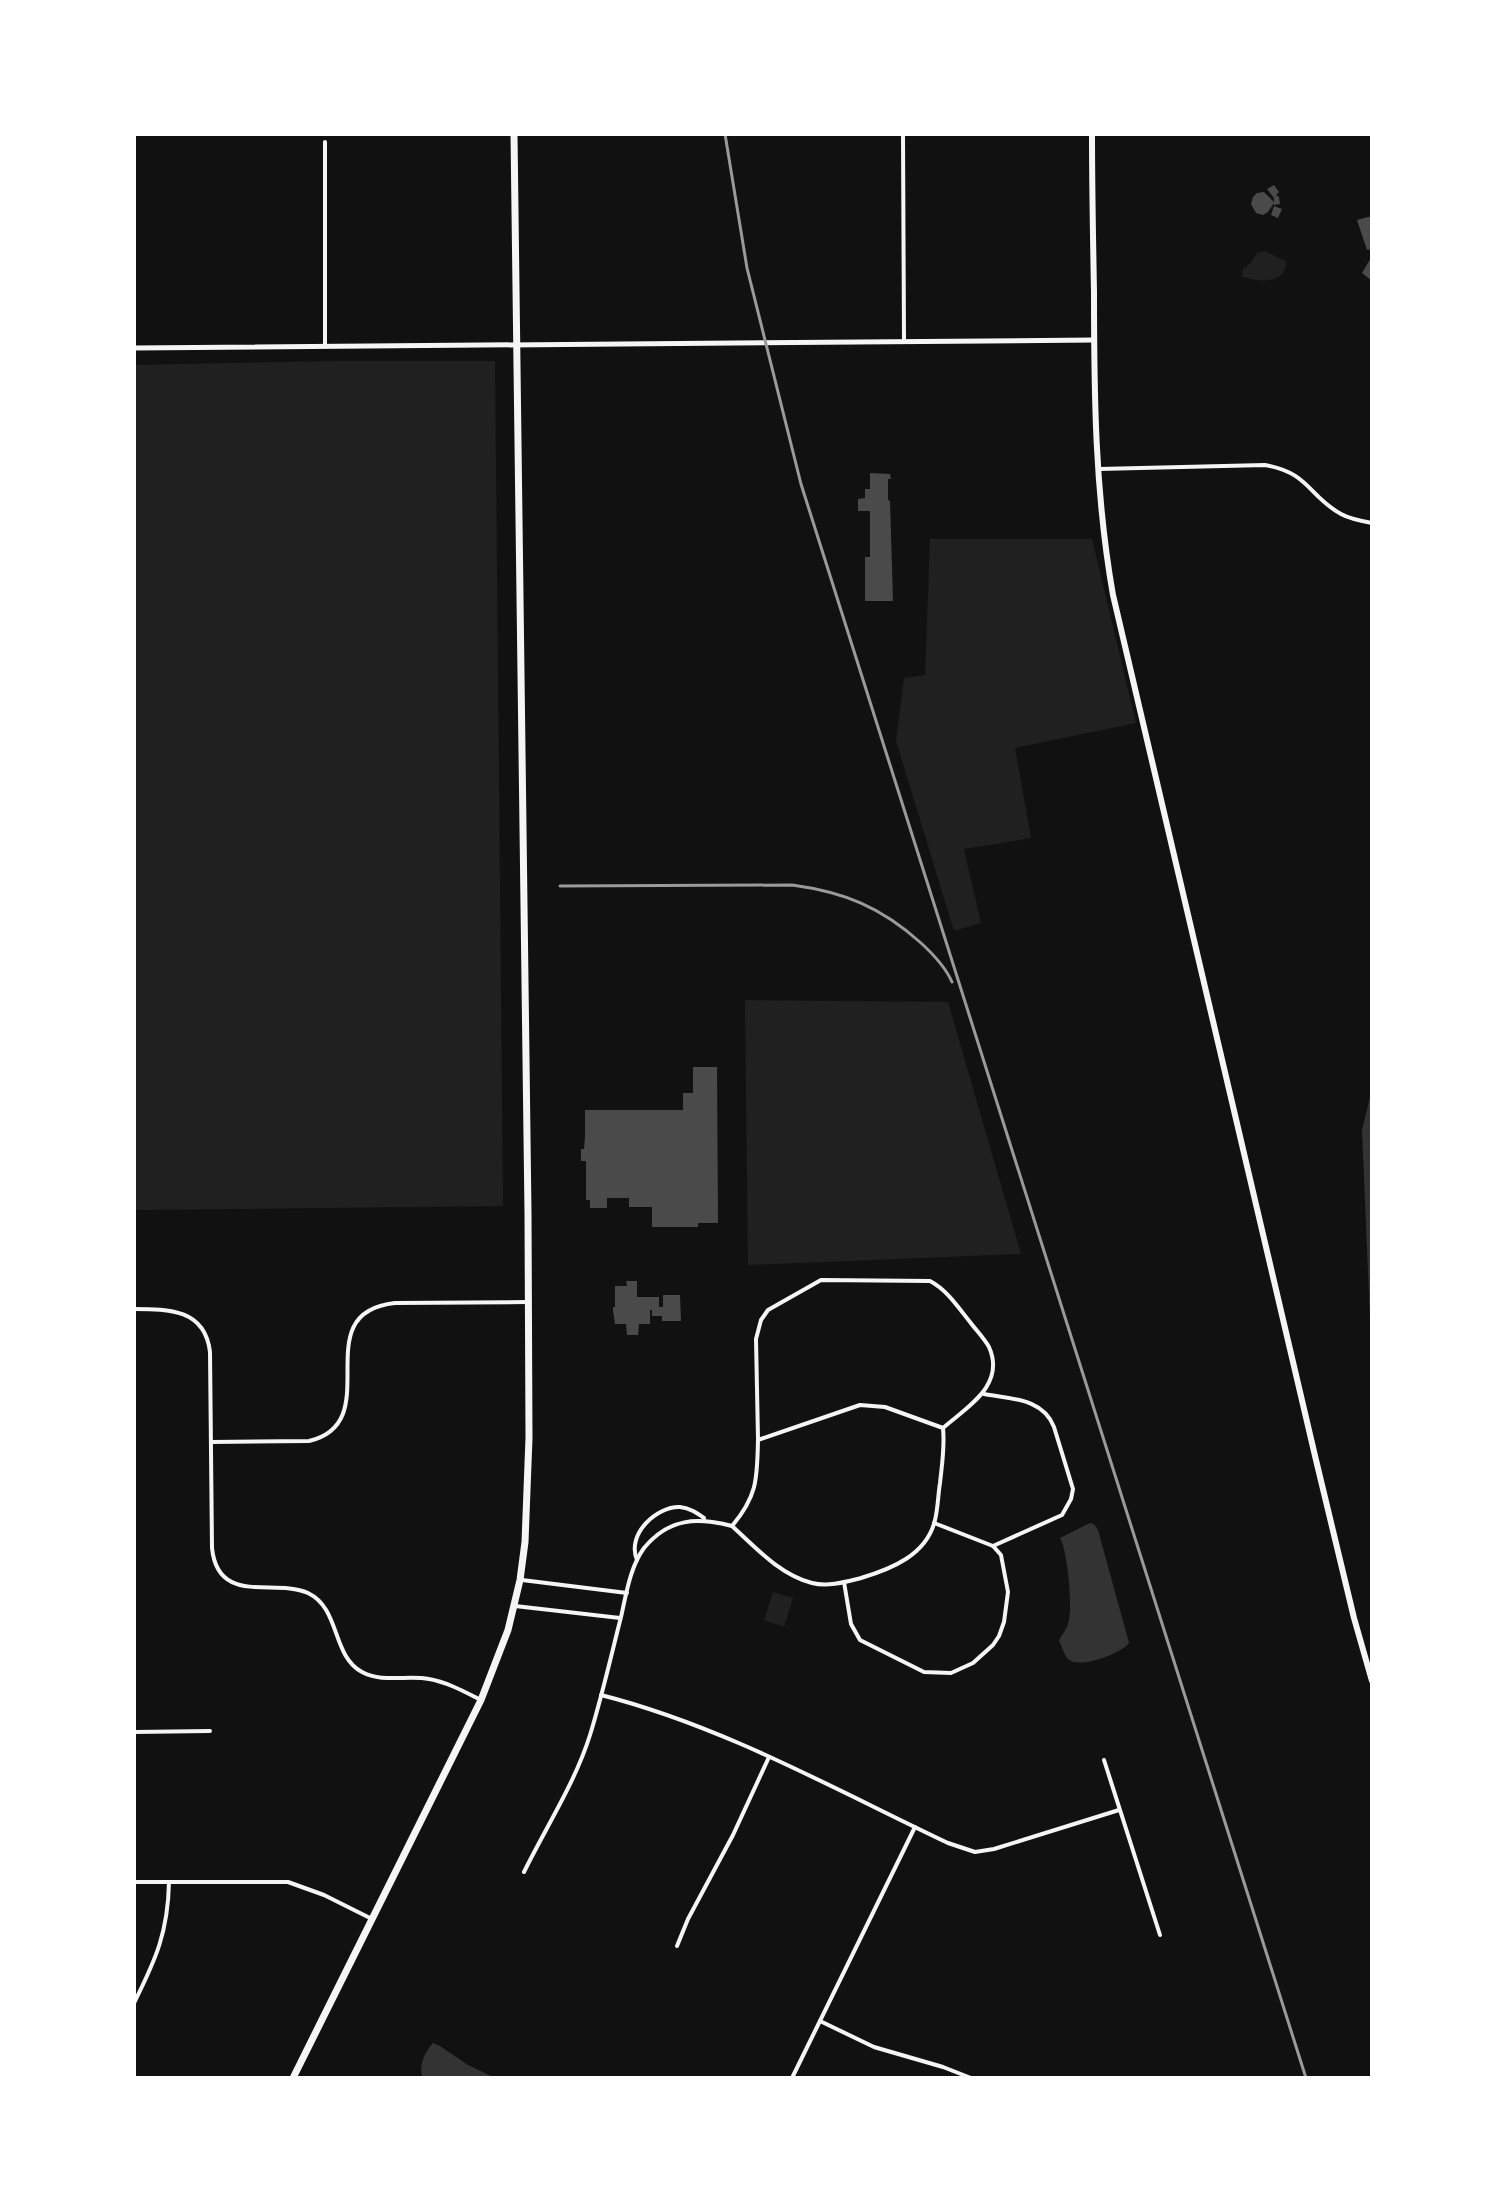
<svg xmlns="http://www.w3.org/2000/svg" width="1506" height="2212" font-family="'Roboto Condensed',sans-serif">
	<rect width="100%" height="100%" fill="#111"/>
	<g fill="#202020">
		<path d="M1265,251L1286,261C1286,285 1260,282 1242,277L1243,269L1251,263L1257,253Z"/>
		<path d="M335,361H495L503,1206L134,1210V365Z"/>
		<path d="M930,539H1092L1136,723L1015,748L1031,838L964,849L981,923L954,931L896,741L904,678L925,675Z"/>
		<path d="M745,1000L948,1002L1021,1254L748,1265Z"/>
		<path d="M773,1592L793,1598L784,1627L764,1620Z"/>
	</g>
	<g fill="#333">
		<path d="M1372,1089V1367L1362,1130Z"/>
		<path d="M1090,1523L1094,1524L1098,1530L1129,1643C1122,1653 1079,1670 1068,1659C1064,1655 1062,1646 1059,1641C1061,1635 1066,1631 1068,1624C1073,1609 1068,1552 1060,1538Z"/>
		<path d="M433,2043L440,2046L468,2065L495,2078H423C418,2066 425,2052 433,2043Z"/>
	</g>
	<g fill="#4a4a4a">
		<path d="M1274,185L1279,192L1276,195L1279,197L1280,204L1274,205V203L1268,212L1263,215L1256,213L1251,204L1253,197L1257,193L1264,192L1274,202V198L1267,189Z"/>
		<path d="M1274,206L1282,209L1278,218L1271,215Z"/>
		<path d="M1372,216V281L1362,273L1372,256L1369,249L1367,250L1357,220Z"/>
		<path d="M870,473L890,474L891,479H888V500L890,501L893,601H865V557H870V511H858V499L865,498V489H870Z"/>
		<path d="M693,1067H717L718,1223H698V1227H652V1207H629V1198H607V1208H590V1200H586V1161H581V1149H584L585,1136V1110H683V1093H693Z"/>
		<path d="M626,1281H637V1297H659V1307H663V1295H680L681,1321H662V1316H652V1310H650V1324H639L638,1335H627L626,1324H615L613,1310V1307H615V1286H627Z"/>
	</g>
	<g fill="none" stroke-linecap="round" stroke-linejoin="round">
		<g stroke="#f5f5f5" stroke-width="4">
			<path d="M903,134L904,341"/>
			<path d="M325,142V346"/>
			<path d="M1099,469L1265,465C1310,473 1308,496 1341,514C1350,519 1361,521 1372,523"/>
			<path d="M134,1309C169,1309 205,1309 210,1352L212,1548C218,1606 274,1578 308,1593C341,1609 331,1655 362,1672C382,1683 408,1675 429,1679C447,1682 465,1692 481,1700"/>
			<path d="M984,1394C1011,1399 1043,1398 1054,1427L1073,1489L1071,1499L1062,1515L993,1546"/>
			<path d="M758,1439L756,1339L761,1320L768,1310L821,1280L930,1281C947,1290 958,1307 970,1322C976,1330 984,1338 989,1347C1006,1385 967,1407 943,1428"/>
			<path d="M211,1442L309,1441C389,1422 303,1313 395,1303L528,1302"/>
			<path d="M637,1560C626,1534 657,1506 680,1507C690,1508 697,1513 704,1518"/>
			<path d="M522,1580L627,1593"/>
			<path d="M844,1582L851,1624L860,1640L924,1672L951,1673L973,1663L993,1645L999,1636L1004,1622L1008,1592L1001,1555L993,1546L934,1523"/>
			<path d="M515,1606L620,1618"/>
			<path d="M601,1695C723,1726 834,1789 948,1843L975,1852L994,1849L1119,1810"/>
			<path d="M134,1732L210,1731"/>
			<path d="M1104,1760L1160,1935"/>
			<path d="M524,1872C546,1827 575,1783 590,1735C602,1696 611,1656 621,1617C626,1595 630,1567 644,1548C669,1518 697,1517 732,1526C758,1495 757,1478 758,1440L860,1405L885,1407L943,1428C945,1447 942,1464 940,1483C938,1495 938,1508 935,1520C927,1555 891,1569 861,1578C845,1582 828,1587 812,1583C780,1575 755,1547 732,1526"/>
			<path d="M134,1882H288L324,1895L372,1919"/>
			<path d="M677,1946L688,1919L733,1835L769,1757"/>
			<path d="M134,2003C156,1959 168,1932 169,1882"/>
			<path d="M820,2021L874,2047L943,2067L971,2078"/>
			<path d="M792,2078L915,1827"/>
		</g>
		<path stroke="#f5f5f5" stroke-width="5" d="M134,348L1094,340"/>
		<path stroke="#f5f5f5" stroke-width="6" d="M1092,134C1092,187 1093,239 1094,292C1094,395 1095,493 1113,595L1316,1460L1354,1618L1372,1681"/>
		<path stroke="#f5f5f5" stroke-width="7" d="M293,2078L481,1700L508,1630L520,1580L525,1542L529,1438L528,1213L514,134"/>
		<g stroke="#9a9a9a" stroke-width="3">
			<path d="M725,134L747,268L801,484L1306,2078"/>
			<path d="M560,886L792,885C844,892 881,907 921,943C933,954 945,966 952,982"/>
		</g>
	</g>
	<rect width="1506" height="2212" fill="none" stroke="#ffffff" stroke-width="272"/>
</svg>
